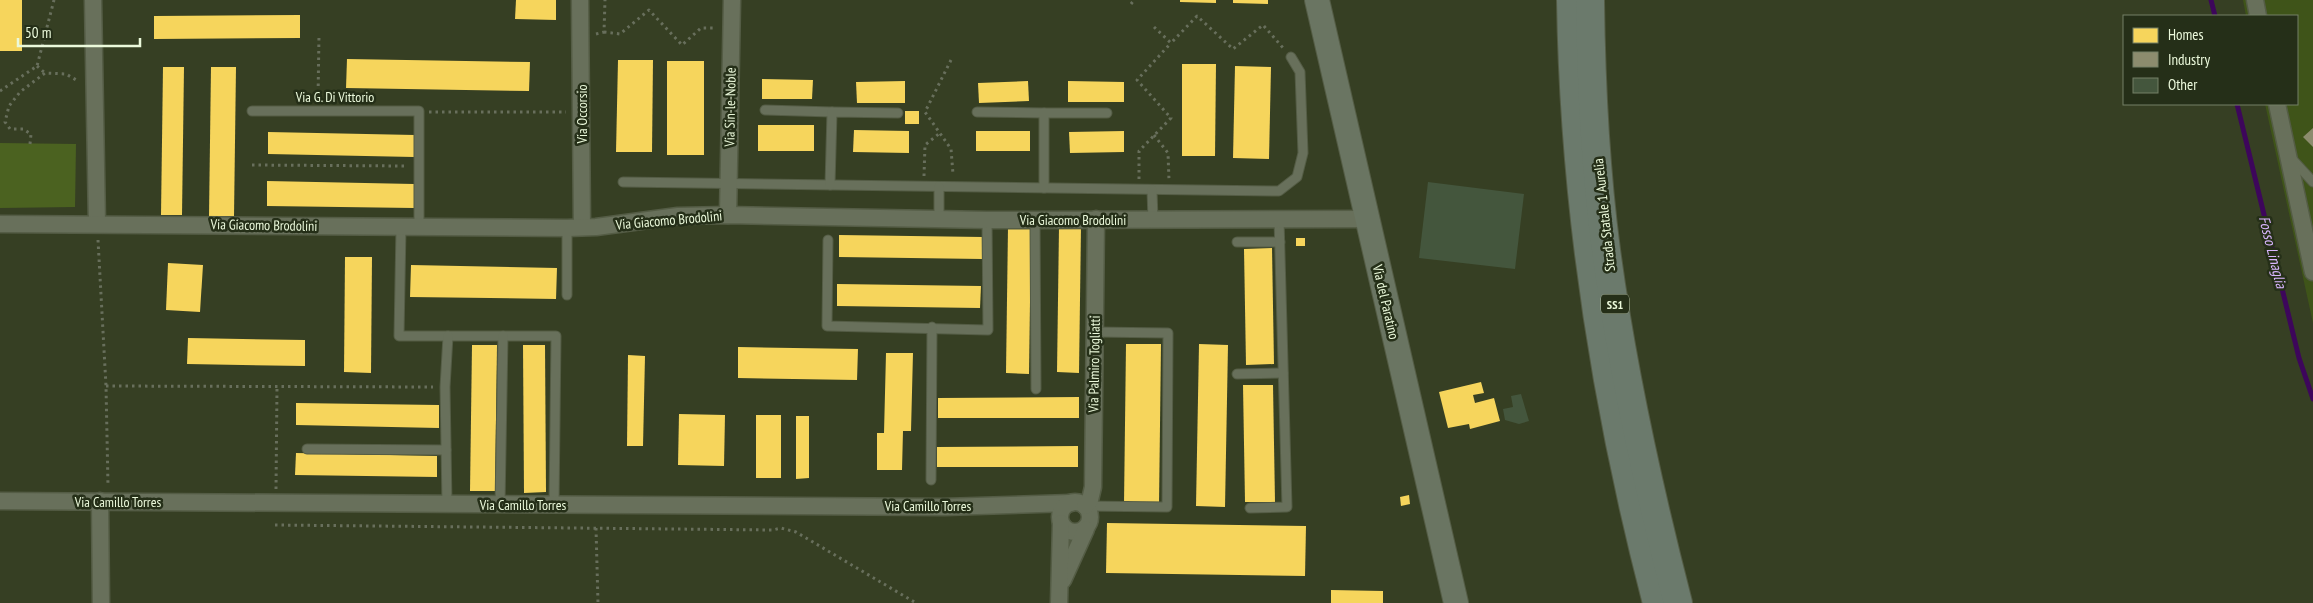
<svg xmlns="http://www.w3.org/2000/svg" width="2313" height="603" font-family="'PT Sans Narrow',sans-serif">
	<rect width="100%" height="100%" fill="#363f23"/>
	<path fill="#3f5419" d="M2243,0H2313V323L2265,104H2297V16H2246Z"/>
	<path fill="#4b6220" d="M0,143L76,144L75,207L0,208Z"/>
	<g fill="#f6d55c">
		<rect x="0" y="0" width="22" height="51"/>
		<path d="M516,0H556V20L515,19Z"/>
		<path d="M1180,0H1216V3L1180,2Z"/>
		<path d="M1233,0H1268V4L1233,3Z"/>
		<path d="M300,15V38L154,39V16Z"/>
		<path d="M347,59L530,62L529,91L346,88Z"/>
		<path d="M618,60H653L652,152H616Z"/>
		<rect x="667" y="61" width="37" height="94"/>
		<path d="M1182,64H1216L1215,156H1182Z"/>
		<path d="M1235,66L1271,67L1269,159L1233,158Z"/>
		<path d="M163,67H184L182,215H161Z"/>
		<path d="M211,67H236L234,216H209Z"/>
		<path d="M762,79L813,80L812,99H762Z"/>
		<path d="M905,81V103H857L856,82Z"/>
		<path d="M1028,81L1029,101L979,103L978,83Z"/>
		<path d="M1068,81L1124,82V102H1068Z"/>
		<rect x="905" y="111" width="14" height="13"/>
		<rect x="758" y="125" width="56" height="26"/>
		<path d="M854,130L909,131V153L853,152Z"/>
		<rect x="976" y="131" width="54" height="20"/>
		<path d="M1124,131V152L1070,153L1069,132Z"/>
		<path d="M268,132L415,135L414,157L268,154Z"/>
		<path d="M267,181L414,184V208L267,206Z"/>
		<path d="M1008,227L1031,228L1029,374L1006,373Z"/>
		<path d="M1059,227H1081L1079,373L1057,372Z"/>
		<path d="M839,235L983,237L982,259L839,257Z"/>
		<rect x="1296" y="238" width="9" height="8"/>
		<path d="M1272,248L1274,364L1246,365L1244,249Z"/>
		<path d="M345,257H372L371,373L344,372Z"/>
		<path d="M168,263L203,265L200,312L166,310Z"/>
		<path d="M411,265L557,268L556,299L410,297Z"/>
		<path d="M837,284L981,286L980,308L837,306Z"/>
		<path d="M188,338L305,340V366L187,364Z"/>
		<path d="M1126,344H1161L1159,505L1124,504Z"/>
		<path d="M1199,344L1228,345L1225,507L1196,506Z"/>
		<path d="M472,345H497L495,491H470Z"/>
		<path d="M523,345H545L546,492L524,493Z"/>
		<path d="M738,347L858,349L857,380L738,378Z"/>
		<path d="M886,353H913L911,431H903L902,470H877V433H884Z"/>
		<path d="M628,355L645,356L643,446H627Z"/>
		<path d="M1481,382L1484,393L1473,395L1475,403L1494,398L1500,421L1470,429L1469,424L1448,428L1439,392Z"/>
		<path d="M1243,385H1273L1275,502H1245Z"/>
		<path d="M1079,397V418H938V398Z"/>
		<path d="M296,403L439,405V428L296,425Z"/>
		<path d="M679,414L725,415L724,466L678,465Z"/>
		<rect x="756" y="415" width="25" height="63"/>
		<path d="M796,416H809V478L796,479Z"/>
		<path d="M1078,446V467H937V447Z"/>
		<path d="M296,453L437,456V477L295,475Z"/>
		<path d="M1409,495L1410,504L1401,506L1400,497Z"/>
		<path d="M1107,523L1306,526L1305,576L1106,573Z"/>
		<path d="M1331,590L1383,591V603H1331Z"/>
	</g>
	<path fill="#8c8c6e" d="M2313,128V147L2303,137Z"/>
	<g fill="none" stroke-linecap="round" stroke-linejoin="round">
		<g stroke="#3d065b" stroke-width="5">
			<path d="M2211,0L2215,16"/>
			<path d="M2237,104L2299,358L2313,399"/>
		</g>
	</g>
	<g fill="#44563d">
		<path d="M1428,182L1524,194L1515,269L1419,258Z"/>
		<path d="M1521,394L1529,421L1519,424L1505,420L1503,409L1513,407L1511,396Z"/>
	</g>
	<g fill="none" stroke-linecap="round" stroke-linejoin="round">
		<defs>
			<g id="service">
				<path d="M765,110L832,112"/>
				<path d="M252,111H419V228"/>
				<path d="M977,112L1044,113"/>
				<path d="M2292,159L2313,182"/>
				<path d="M623,182L1279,191L1297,177L1303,153L1300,72L1291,57"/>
				<path d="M830,185L832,112L898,113"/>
				<path d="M1044,188V113H1107"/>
				<path d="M1152,190L1153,220"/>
				<path d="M939,219V187"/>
				<path d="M1035,220L1036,389"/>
				<path d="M401,228L399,336H556L554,505"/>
				<path d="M828,240L827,326L988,330L987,220"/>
				<path d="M1237,242H1280"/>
				<path d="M567,295V228"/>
				<path d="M1237,374L1283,373"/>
				<path d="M307,449L446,450"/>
				<path d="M931,480L932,327"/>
				<path d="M447,504L445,387L448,336"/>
				<path d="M500,505L503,336"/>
				<path d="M1085,506L1167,507L1168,333L1095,332"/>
				<path d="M1250,508L1287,507L1279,219"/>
			</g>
			<g id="minor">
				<path d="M93,0L97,224"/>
				<path d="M580,0L582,227"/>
				<path d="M2255,0L2258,16"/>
				<path d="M2277,104L2313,272"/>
				<path d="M728,215L732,0"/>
				<path d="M0,224L567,228L596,227L678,216L728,215L987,220L1367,219"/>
				<path d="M0,501L944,507L1071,503"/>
				<path d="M100,501L101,603"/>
				<circle cx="1075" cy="517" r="15"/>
				<path d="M1085,506L1090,500L1093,487L1096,219"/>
				<path d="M1063,580L1086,529"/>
				<path d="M1059,603L1061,523"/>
			</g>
			<path id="secondary" d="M1317,0L1456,603"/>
			<g id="trunk">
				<path d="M1571,0C1574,206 1605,404 1657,603"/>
				<path d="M1590,0C1591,83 1595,167 1606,250C1622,369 1648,487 1678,603"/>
			</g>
		</defs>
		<use href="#service" stroke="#545c45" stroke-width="11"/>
		<use href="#minor" stroke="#545c45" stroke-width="19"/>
		<use href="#secondary" stroke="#545c45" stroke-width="26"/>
		<use href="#trunk" stroke="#545c45" stroke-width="30"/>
		<g stroke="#686f5c" stroke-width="3" stroke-dasharray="2.5 4" stroke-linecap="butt">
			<path d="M1131,4L1134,0"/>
			<path d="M1154,27L1171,43L1197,16L1233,49L1263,25L1284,49"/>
			<path d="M604,32L620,34L649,10L682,45L701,28H716"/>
			<path d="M596,34L604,32L605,0"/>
			<path d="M951,60L925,112L951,149L953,174"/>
			<path d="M37,66L45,73"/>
			<path d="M0,91L37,66L54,0"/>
			<path d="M318,99L319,35"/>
			<path d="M429,112H566"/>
			<path d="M1154,135L1168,153L1169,180"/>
			<path d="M30,144L31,134L23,129H10L5,122L9,106L20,92L45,73L66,74L78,81"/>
			<path d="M252,165L404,166"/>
			<path d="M924,176L925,145L940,133"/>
			<path d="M1139,179V151L1171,118L1137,80L1171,43"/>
			<path d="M98,240L106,386L108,486"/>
			<path d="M106,386L433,387"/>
			<path d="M276,489L277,387"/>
			<path d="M275,525L773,530L781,528L796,532L916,603"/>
			<path d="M596,528L598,603"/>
		</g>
		<use href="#service" stroke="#68705b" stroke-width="9"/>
		<use href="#minor" stroke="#68705b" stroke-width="16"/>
		<use href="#secondary" stroke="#6a7562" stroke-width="24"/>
		<use href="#trunk" stroke="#6b7a6c" stroke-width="28"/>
	</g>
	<g text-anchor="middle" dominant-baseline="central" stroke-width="5" stroke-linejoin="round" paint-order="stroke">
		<rect fill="#252f18" stroke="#b0bca0" stroke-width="1" x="1601" y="294.5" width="28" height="19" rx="4"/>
		<g font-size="12" font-weight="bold" fill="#ebf9db">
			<text x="1615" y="304">SS1</text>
		</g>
		<g font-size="14" fill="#ebf9db" stroke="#252f18">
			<text x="335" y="97">Via G. Di Vittorio</text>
			<text transform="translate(730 107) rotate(-89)">Via Sin-le-Noble</text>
			<text transform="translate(582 114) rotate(-90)">Via Occorsio</text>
			<text transform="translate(1604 215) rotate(-96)">Strada Statale 1 Aurelia</text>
			<text transform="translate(669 220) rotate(-5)">Via Giacomo Brodolini</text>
			<text x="1073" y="220">Via Giacomo Brodolini</text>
			<text transform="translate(264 225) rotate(1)">Via Giacomo Brodolini</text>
			<text transform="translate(1386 302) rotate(77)">Via del Paratino</text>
			<text transform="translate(1094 364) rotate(-89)">Via Palmiro Togliatti</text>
			<text x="118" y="502">Via Camillo Torres</text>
			<text x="523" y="505">Via Camillo Torres</text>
			<text x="928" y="506">Via Camillo Torres</text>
		</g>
		<g font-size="15" font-style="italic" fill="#dab6ff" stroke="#252f18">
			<text transform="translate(2273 252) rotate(76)">Fosso Linaglia</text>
		</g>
	</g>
	<rect x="2123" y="15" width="175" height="90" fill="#252f18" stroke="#748066"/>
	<rect x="2133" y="28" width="25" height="15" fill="#f6d55c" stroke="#748066"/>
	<text x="2168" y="40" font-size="15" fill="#ebf9db">Homes</text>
	<rect x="2133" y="52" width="25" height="15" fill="#8c8c6e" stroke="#748066"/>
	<text x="2168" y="65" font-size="15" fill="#ebf9db">Industry</text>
	<rect x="2133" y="78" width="25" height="15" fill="#44563d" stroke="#748066"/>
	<text x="2168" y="90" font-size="15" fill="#ebf9db">Other</text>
	<path d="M18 38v8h122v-8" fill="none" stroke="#ebf9db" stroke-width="2.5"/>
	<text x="25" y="38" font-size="15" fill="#ebf9db" stroke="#252f18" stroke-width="4" paint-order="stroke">50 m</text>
</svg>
